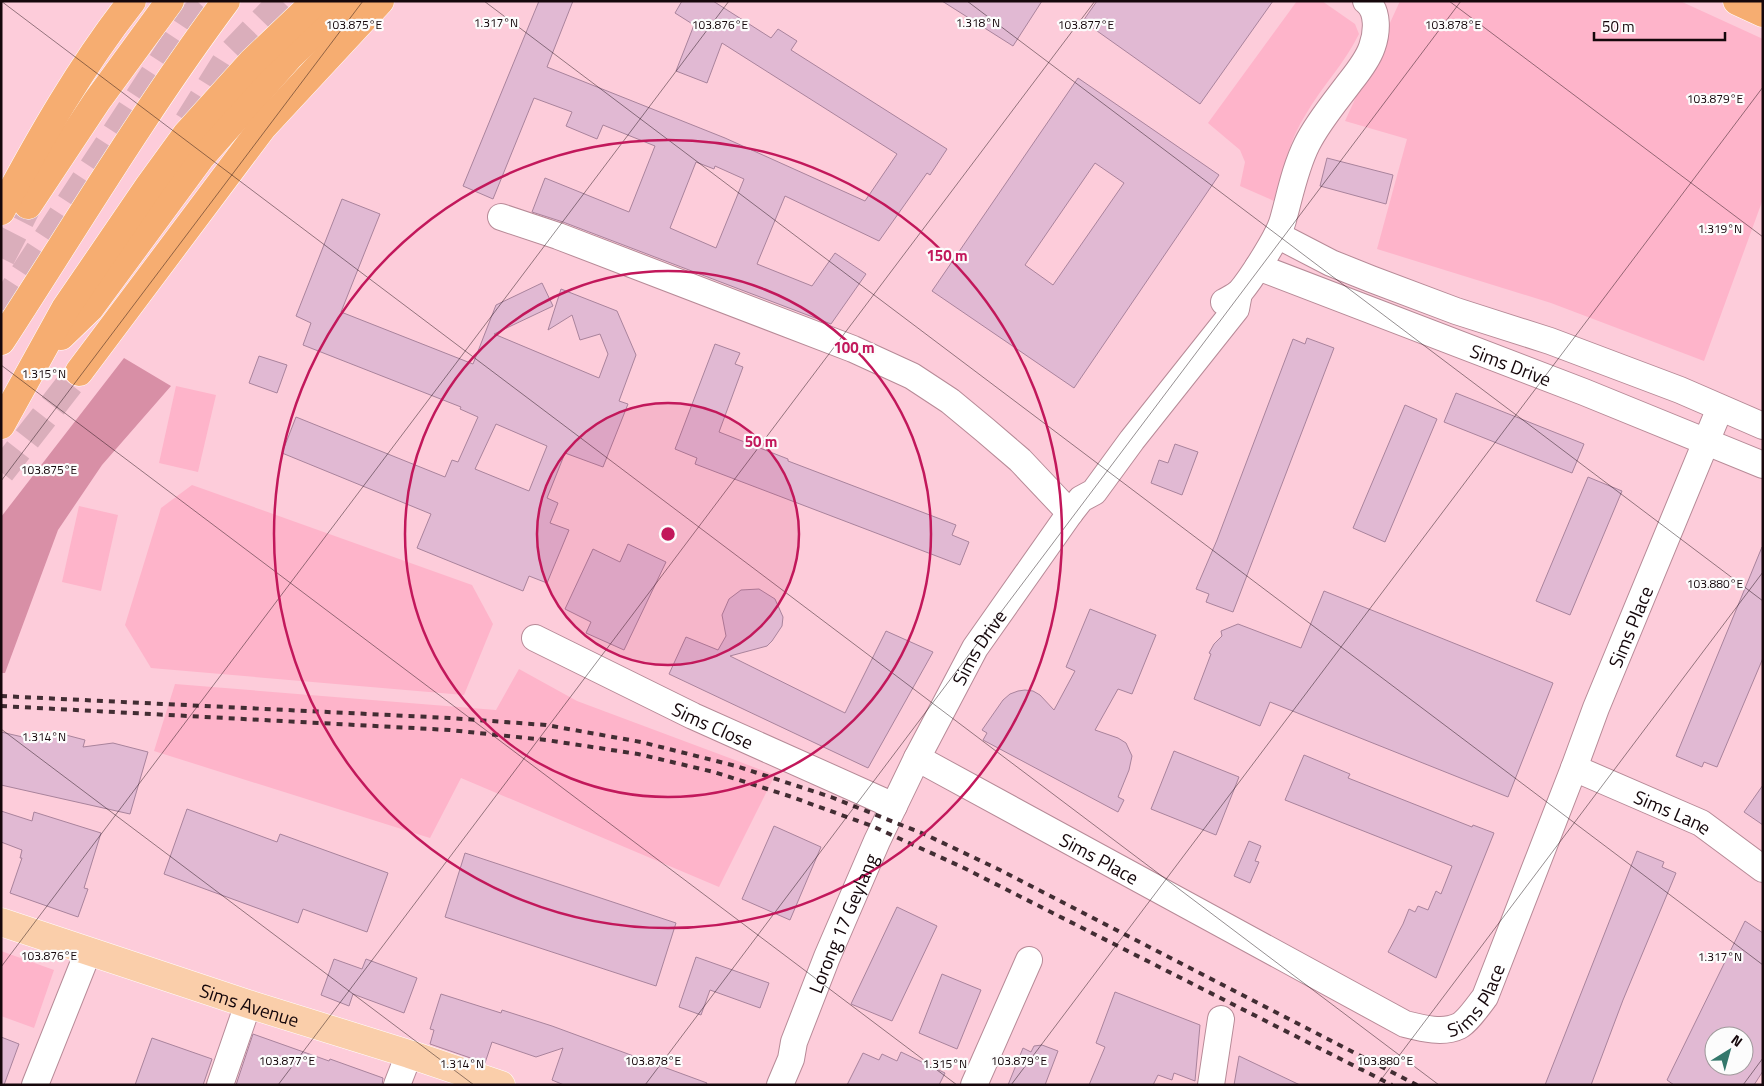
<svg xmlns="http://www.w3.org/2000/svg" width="1764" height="1086" font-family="'Titillium Web',sans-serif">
	<rect width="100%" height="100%" fill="#fdccda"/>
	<g fill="#feb4ca">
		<path d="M1297,1H1322L1355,24L1359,34C1345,63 1322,86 1306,114C1289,140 1283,171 1274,201L1240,186L1245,162L1240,150L1208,123Z"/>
		<path d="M1400,1H1680L1763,39V199L1704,361L1551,303L1377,249L1407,139L1345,121Z"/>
		<path d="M176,386L216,395L198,472L159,463Z"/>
		<path d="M192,485L472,585L493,624L464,695L151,668L125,625L161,508Z"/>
		<path d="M79,506L118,515L101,591L62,582Z"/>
		<path d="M519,669L577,701L775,775L719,887L461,778L430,838L154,751L175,684L496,710Z"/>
		<path d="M1,951L54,970L34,1028L1,1016Z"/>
	</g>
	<path fill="#d88fa6" d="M124,358L171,386L102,465L58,530L5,673H1V517Z"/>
	<g fill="#e1b9d3" stroke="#a9839c" fill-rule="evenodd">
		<path d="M539,1H573L547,67L725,138L865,201L897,154L722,43L707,83L676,71L694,25L675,13L682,1H713L771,38L778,29L797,41L791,50L947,149L930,175L927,173L879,241L785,196L757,264L812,286L835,253L866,274L831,324L563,222L532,212L545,178L629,212L655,146L603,125L597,139L566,126L572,112L534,98L493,199L463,186ZM696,162L714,169L715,166L744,179L716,248L670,228Z"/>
		<path d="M942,1H1042L1013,46Z"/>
		<path d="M1097,1H1273L1200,104L1083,21Z"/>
		<path d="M1078,78L1219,175L1074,388L932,291ZM1095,163L1124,183L1053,285L1025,265Z"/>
		<path d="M1327,158L1393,175L1386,204L1320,186Z"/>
		<path d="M342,199L380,214L341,312L473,364L496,305L542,283L553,306L494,334L599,378L608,354L600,334L580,340L572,315L548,330L561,289L617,311L636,355L619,401L628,404L603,467L565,453L547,498L558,503L550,523L569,530L547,583L529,576L523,591L417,548L431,514L282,453L296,417L445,477L452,460L458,462L478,417L460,409L461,407L303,345L311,323L296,316ZM496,424L547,446L529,491L475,469Z"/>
		<path d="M1307,338L1334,348L1233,612L1206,602L1209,594L1196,589L1217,540L1293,339L1305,344Z"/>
		<path d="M715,344L740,353L735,364L743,367L719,432L788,459V461L956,525L952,535L969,542L960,565L695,464L697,458L675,449Z"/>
		<path d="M259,356L287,365L277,393L249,383Z"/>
		<path d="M1456,393L1584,444L1572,473L1444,422Z"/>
		<path d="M1405,405L1437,419L1385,542L1353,528Z"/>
		<path d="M1175,444L1198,452L1182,495L1151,483L1159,460L1168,463Z"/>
		<path d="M1588,477L1622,491L1570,615L1536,601Z"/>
		<path d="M628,544L666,562L624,650L586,633L591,622L565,609L593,549L620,562Z"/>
		<path d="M1762,547L1763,658L1717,767L1704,762L1702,767L1676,756Z"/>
		<path d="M759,589L775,599L783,617L782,626L772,641L767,646L730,656L845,713L886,631L933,652L868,768L669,674L686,637L718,650L726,636L722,615L729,599L741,590Z"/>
		<path d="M1324,591L1553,683L1508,797L1270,702L1260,726L1194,699L1211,654L1209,653L1214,644L1222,636L1221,631L1238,624L1301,648Z"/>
		<path d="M1090,609L1156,635L1132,694L1118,689L1095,730L1118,738L1126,743L1132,756L1129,770L1118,797L1124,800L1118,812L983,740L987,733L982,730L1003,700L1010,694L1018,691L1025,690L1033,691L1040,695L1054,710L1075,671L1066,667Z"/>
		<path d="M1,732L40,741L42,734L65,739L66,735L85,740L83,747L113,743L148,752L130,814L1,785Z"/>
		<path d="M1174,751L1239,777L1216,835L1151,809Z"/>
		<path d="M1304,755L1350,774L1348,778L1472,827L1473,825L1494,833L1436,978L1388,952L1403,924L1409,909L1415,912L1418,906L1428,910L1436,891L1441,894L1452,866L1285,800Z"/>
		<path d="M1763,785V825L1744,812Z"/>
		<path d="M187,809L277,842L280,834L388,873L367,932L303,909L298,923L164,874Z"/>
		<path d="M1,811L32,821L34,812L101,833L84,888L88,889L78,917L10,893L22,858H20L22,850L1,842Z"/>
		<path d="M774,826L821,847L790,920L742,899Z"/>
		<path d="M1249,841L1261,846L1255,861L1259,862L1250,883L1234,876Z"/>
		<path d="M1637,851L1664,862L1662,867L1676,873L1623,1000L1591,1085H1545Z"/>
		<path d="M465,853L676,923L656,986L445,917Z"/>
		<path d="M897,907L937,926L892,1021L851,1004Z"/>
		<path d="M1745,921L1763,933V1071L1754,1085H1674L1667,1080ZM1714,1036H1744V1066H1714Z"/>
		<path d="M696,957L769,983L760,1008L710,990L701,1015L679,1007Z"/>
		<path d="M334,959L362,969L366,959L417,978L404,1013L353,994L349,1006L321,995Z"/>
		<path d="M942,974L981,990L957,1049L919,1033Z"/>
		<path d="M1115,992L1200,1025L1195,1081L1174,1073L1172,1080L1158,1075L1153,1085H1089L1105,1047L1096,1043Z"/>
		<path d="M441,994L501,1013L502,1010L552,1026L707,1083L706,1085H564L552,1080L563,1048L536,1057L492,1042L485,1063L430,1044L434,1030L430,1029Z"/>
		<path d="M253,1034L329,1061L330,1059L383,1078L382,1085H236Z"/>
		<path d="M1,1037L19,1044L4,1085H1Z"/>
		<path d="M152,1038L212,1059L203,1085H135Z"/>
		<path d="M1042,1045L1058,1051L1045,1085H1008L1023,1048L1031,1052L1034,1046Z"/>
		<path d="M901,1052L945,1073L939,1085H847L863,1053L879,1060L882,1054L897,1061Z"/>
		<path d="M1239,1056L1300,1085H1234Z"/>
	</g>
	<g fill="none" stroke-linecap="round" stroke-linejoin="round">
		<g stroke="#daaebb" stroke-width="28" stroke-dasharray="28 14" stroke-linecap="butt">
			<path d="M188,122L230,55L282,1"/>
			<path d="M1,258L28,205"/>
			<path d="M1,309L190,19L207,1"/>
			<path d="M1,472L79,372"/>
		</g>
		<defs>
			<g id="minor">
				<path d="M501,217L558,236L853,349L912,376L950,401L985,430L1020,460L1070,513"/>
				<path d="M1277,235L1331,263L1371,279L1456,311L1550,341L1680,390L1763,426"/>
				<path id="s1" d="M1258,267L1584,392L1763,465"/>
				<path d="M1224,302C1229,299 1236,296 1240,292C1251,279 1279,236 1283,220C1290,195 1295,168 1307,144C1318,122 1335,102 1350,82C1358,72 1368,59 1372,47C1377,33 1379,11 1366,1"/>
				<path id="s2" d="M535,638L693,716L894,806"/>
				<path id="s3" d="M917,758L1405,1024C1421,1028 1443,1034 1459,1026C1467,1022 1479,1005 1485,997L1574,768L1596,708L1720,408"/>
				<path id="s4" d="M1574,768L1701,823L1763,869"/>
				<path d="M35,1085L88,952"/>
				<path d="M220,1085L248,1004"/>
				<path d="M397,1085L409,1054"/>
				<path id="s5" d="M780,1085L791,1059L794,1042L827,957L877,841L917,758L975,648L1070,513L1081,499L1094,492L1132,440L1236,309L1239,293"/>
				<path d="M974,1085L1029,960"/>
				<path d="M1211,1085L1221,1019"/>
			</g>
			<g id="major">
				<path id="s6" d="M1,922L248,1004L409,1054L501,1085"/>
			</g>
			<g id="highway">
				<path d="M1737,1L1763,13"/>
				<path d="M28,205L97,101L170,1"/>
				<path d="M1,211C40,138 81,66 132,1"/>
				<path d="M61,336L90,308L201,157L289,57L347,1"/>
				<path d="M1,341C75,227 145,110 226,1"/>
				<path d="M79,372L262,128L380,1"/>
				<path d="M1,425L65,309L149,186L186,135L252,62L316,1"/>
			</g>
		</defs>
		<use href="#minor" stroke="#b78a97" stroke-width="28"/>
		<use href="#major" stroke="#fff" stroke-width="29"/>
		<use href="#highway" stroke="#fff" stroke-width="29"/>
		<use href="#minor" stroke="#fff" stroke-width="26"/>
		<use href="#major" stroke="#faceaa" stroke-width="28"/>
		<use href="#highway" stroke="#f6ad71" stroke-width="28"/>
		<g stroke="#422d33" stroke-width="4" stroke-dasharray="6 6" stroke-linecap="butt">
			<path d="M1,696L450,718L546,725L641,742L736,766L831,797L924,834L998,869L1417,1085"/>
			<path d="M1,706L450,730L546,740L638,754L714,772L789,796L872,826L964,868L1392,1085"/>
		</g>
	</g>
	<path fill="none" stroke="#15070b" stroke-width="1" stroke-opacity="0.45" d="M1,1L1439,1085M484,1L1763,965M967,1L1763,601M1449,1L1763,237M1,365L957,1085M1,481L363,1M1,729L474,1085M1,967L729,1M278,1085L1095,1M645,1085L1461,1M1011,1085L1763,87M1377,1085L1763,572M1743,1085L1763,1058"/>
	<circle cx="668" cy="534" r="131" fill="#c2185b" fill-opacity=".12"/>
	<g fill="none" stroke="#c2185b" stroke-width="2.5">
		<circle cx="668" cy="534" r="131"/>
		<circle cx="668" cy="534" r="263"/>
		<circle cx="668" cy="534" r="394"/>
	</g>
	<g text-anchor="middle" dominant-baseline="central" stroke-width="4.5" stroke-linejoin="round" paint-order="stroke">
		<g font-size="19" fill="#15070b" stroke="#fcfcfc">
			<text stroke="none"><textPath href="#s1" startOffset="271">Sims Drive</textPath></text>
			<text stroke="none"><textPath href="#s3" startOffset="1048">Sims Place</textPath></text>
			<text stroke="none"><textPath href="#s5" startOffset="482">Sims Drive</textPath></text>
			<text stroke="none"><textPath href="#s2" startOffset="198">Sims Close</textPath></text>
			<text stroke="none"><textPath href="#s4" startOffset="108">Sims Lane</textPath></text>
			<text stroke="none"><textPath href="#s3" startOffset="208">Sims Place</textPath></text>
			<text stroke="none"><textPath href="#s5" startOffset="174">Lorong 17 Geylang</textPath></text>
			<text stroke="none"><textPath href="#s3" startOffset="642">Sims Place</textPath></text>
			<text stroke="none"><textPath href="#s6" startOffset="262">Sims Avenue</textPath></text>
		</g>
	</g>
	<g font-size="12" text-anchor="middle" fill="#15070b" stroke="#fcfcfc" stroke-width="4.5" stroke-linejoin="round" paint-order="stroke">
		<text x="496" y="27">1.317°N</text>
		<text x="978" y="27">1.318°N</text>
		<text x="354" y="29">103.875°E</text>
		<text x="720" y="29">103.876°E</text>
		<text x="1086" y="29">103.877°E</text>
		<text x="1453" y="29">103.878°E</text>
		<text x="1715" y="103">103.879°E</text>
		<text x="1720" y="233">1.319°N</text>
		<text x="44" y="378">1.315°N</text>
		<text x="49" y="474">103.875°E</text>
		<text x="1715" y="588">103.880°E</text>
		<text x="44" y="741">1.314°N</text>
		<text x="49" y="960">103.876°E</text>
		<text x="1720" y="961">1.317°N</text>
		<text x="287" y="1065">103.877°E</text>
		<text x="653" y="1065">103.878°E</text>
		<text x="1019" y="1065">103.879°E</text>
		<text x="1385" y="1065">103.880°E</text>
		<text x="462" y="1068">1.314°N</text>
		<text x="945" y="1068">1.315°N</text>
	</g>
	<circle cx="668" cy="534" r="8" fill="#c2185b" stroke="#fcfcfc" stroke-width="2.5"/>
	<g font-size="15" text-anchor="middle" font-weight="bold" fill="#c2185b" stroke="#fcfcfc" stroke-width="4.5" stroke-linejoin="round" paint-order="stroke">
		<text x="947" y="261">150 m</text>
		<text x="854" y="353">100 m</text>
		<text x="761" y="447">50 m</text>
	</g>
	<rect width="1764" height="1086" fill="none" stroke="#15070b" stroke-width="5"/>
	<g transform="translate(1729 1051) rotate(37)"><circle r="24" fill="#fcfcfc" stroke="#a09a9c"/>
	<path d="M0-4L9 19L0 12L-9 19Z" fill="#34786c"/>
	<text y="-8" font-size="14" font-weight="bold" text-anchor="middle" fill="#15070b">N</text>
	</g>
	<path d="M1594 32v8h131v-8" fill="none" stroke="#15070b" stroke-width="2.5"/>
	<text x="1602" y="32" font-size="15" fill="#15070b" stroke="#fcfcfc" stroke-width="4" paint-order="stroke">50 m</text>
</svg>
